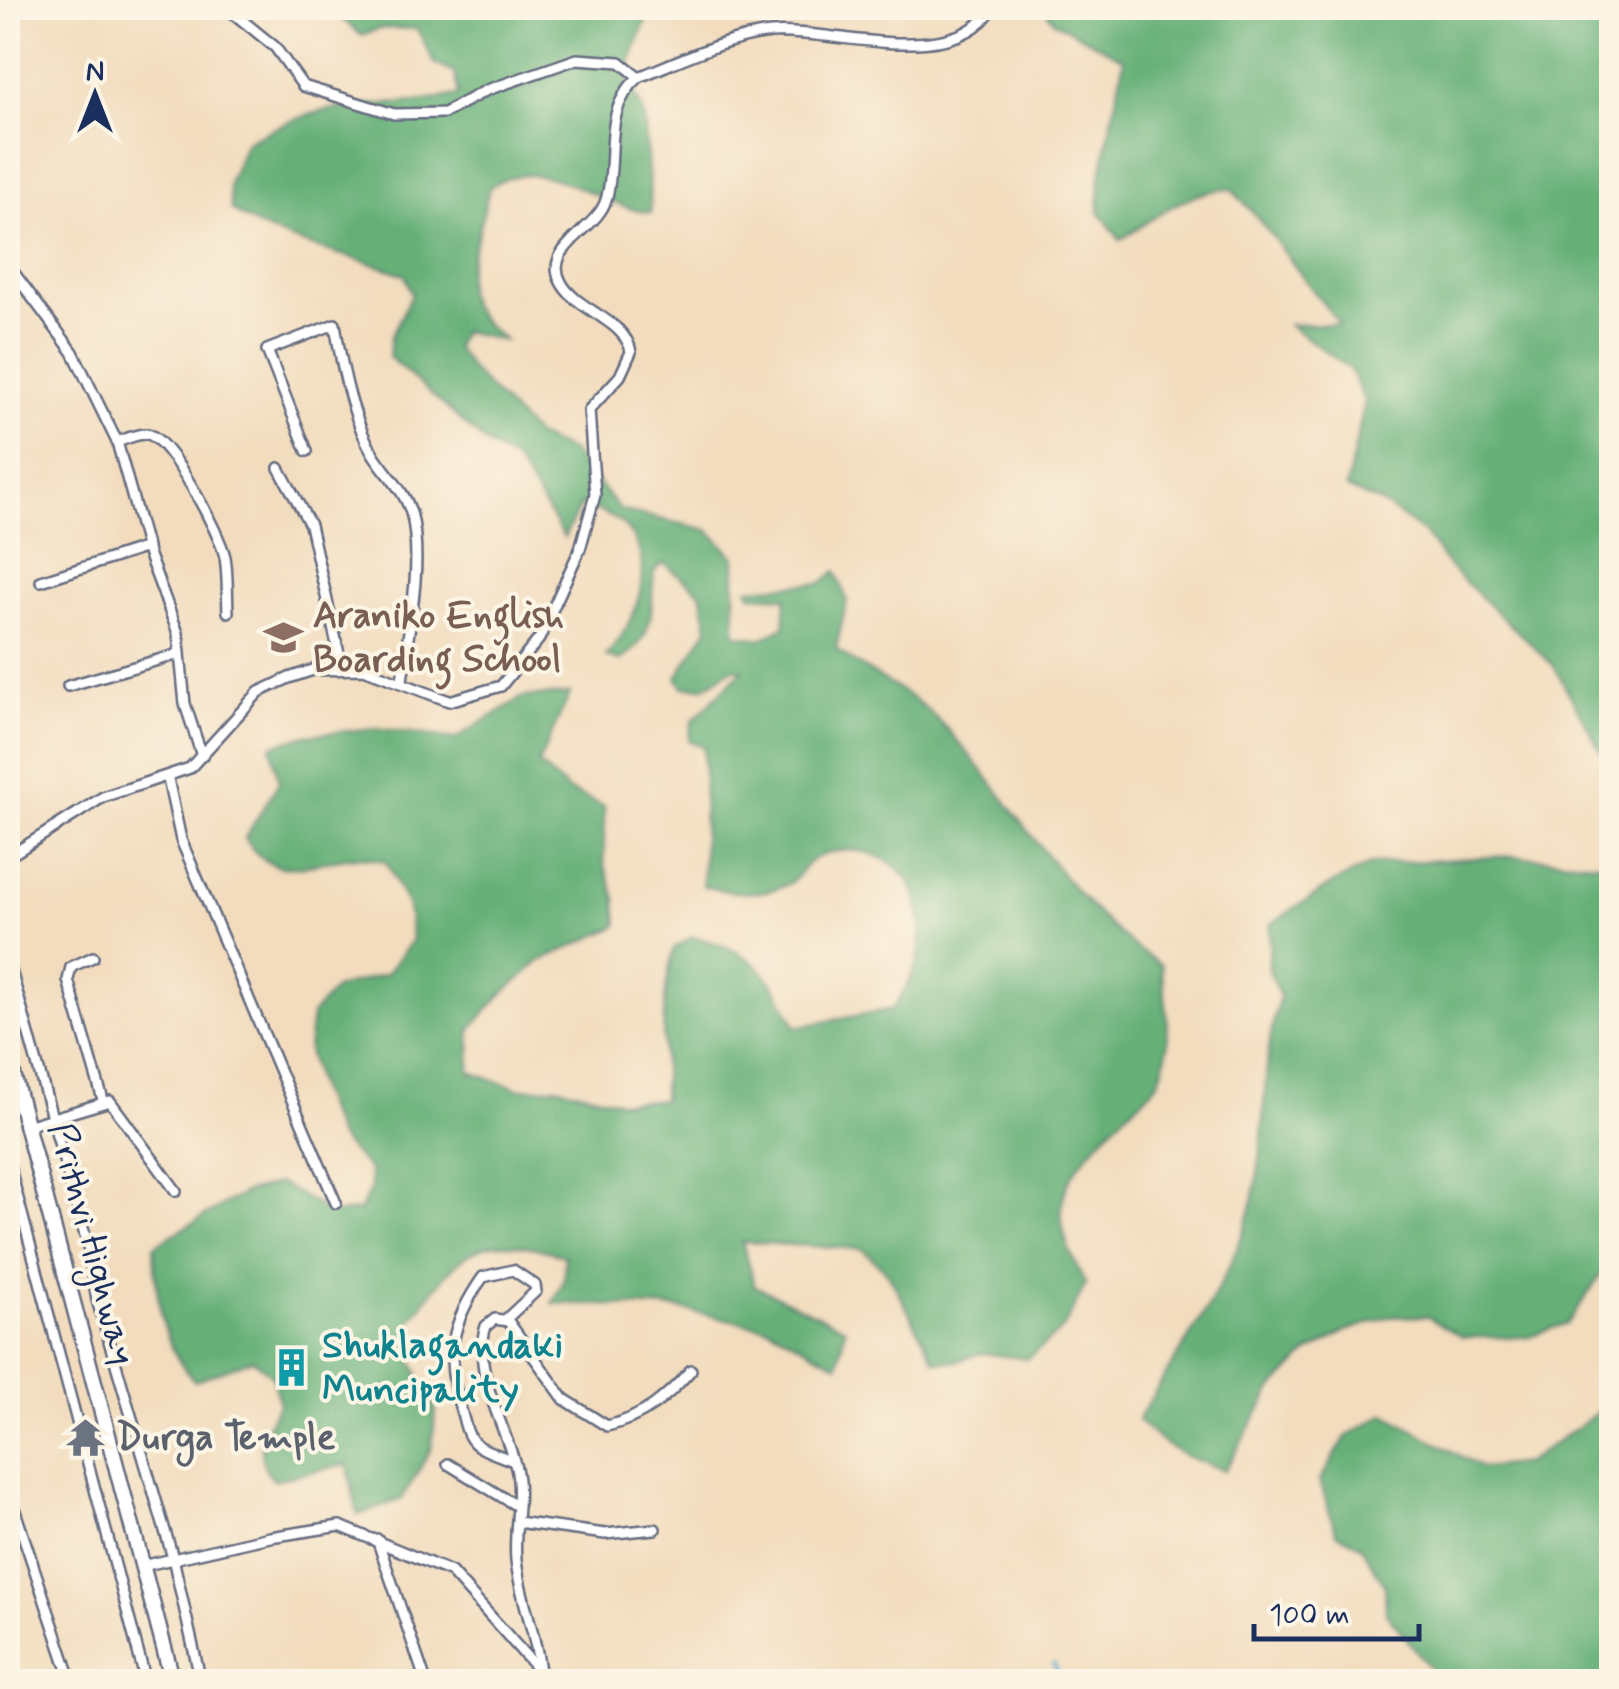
<svg xmlns="http://www.w3.org/2000/svg" width="1619" height="1689" font-family="Mynerve,sans-serif">
	<rect width="100%" height="100%" fill="#fcf5e5"/>
	<filter id="ink" filterUnits="userSpaceOnUse"><feTurbulence type="fractalNoise" baseFrequency=".01" numOctaves="2"/><feDisplacementMap in="SourceGraphic" scale="20" xChannelSelector="R" yChannelSelector="G"/><feConvolveMatrix kernelMatrix="1 2 1 2 8 2 1 2 1" color-interpolation-filters="sRGB"/></filter>
	<filter id="wash" filterUnits="userSpaceOnUse"><feTurbulence type="fractalNoise" baseFrequency=".0048" numOctaves="4" result="noise"/><feDisplacementMap in="SourceGraphic" scale="40" xChannelSelector="R" yChannelSelector="G"/><feGaussianBlur stdDeviation="2.25" result="paint"/><feColorMatrix in="noise" values="0 0 0 0 0 0 0 0 0 0 0 0 0 0 0 0 0 1.4 0 .05"/><feComposite in="paint" operator="in"/></filter>
	<g filter="url(#wash)">
		<rect width="100%" height="100%" fill="#f2dcbd"/>
		<g fill="#66b078" stroke="#40706b" stroke-width="2.5">
			<path d="M330,8H753L727,20L650,9L625,76L644,113L651,213C597,207 544,151 490,187C484,205 482,223 476,241C460,289 462,309 506,341L462,331L455,347L472,371L536,436L572,452L620,510L708,530L735,557V634L761,639L784,627L786,597L752,595L748,588L822,583L836,571L847,600L836,649C870,676 910,690 941,723C1017,802 1065,905 1161,965C1165,1001 1175,1044 1159,1079C1153,1093 1132,1107 1121,1118C1061,1179 1041,1205 1086,1284L1063,1329L1027,1359L982,1353L957,1361H935L888,1273L862,1249L742,1242L755,1286L845,1328L838,1365L770,1328L675,1308L553,1303L564,1280L565,1256C474,1228 463,1250 410,1322L412,1360L436,1410L431,1449L402,1499L358,1515L347,1464L274,1480C249,1453 265,1431 279,1403L273,1377L253,1359L195,1381C160,1346 156,1294 154,1246L244,1193L279,1183L333,1214L360,1210L371,1188L369,1170L337,1136L318,1088L308,1050L312,1014L336,988L386,974L412,940L408,907L386,862C328,841 282,900 245,838L279,782L271,746L307,735L376,728L455,739L523,697L570,694L538,764L569,791L604,806V864L616,898L618,926L540,961L500,996L471,1029L470,1072L520,1089L559,1087L622,1102L663,1100C664,1047 660,1000 674,948L692,937C752,949 771,972 796,1027L893,1009C918,970 928,948 917,901C907,857 853,838 814,859C803,865 798,880 786,885C759,897 731,893 703,886L704,747L689,741L692,721L743,670L733,668L705,687H683L677,677L708,628L701,593L664,563L654,571C650,611 657,637 619,661L606,656C636,624 660,563 624,526C615,516 594,510 581,505L564,537L516,462L487,444L389,357L391,337L412,294L405,275C348,252 281,246 231,209L229,183L246,142C274,128 303,114 334,109C376,102 418,106 459,94L455,73L435,64L417,29L382,28L361,35Z"/>
			<path d="M1043,8H1611V769L1553,665L1449,567L1424,533L1383,504L1346,488L1365,402L1350,369L1289,325L1340,324C1302,280 1272,230 1231,189C1188,189 1154,218 1120,240L1099,211L1100,179L1124,59L1055,22Z"/>
			<path d="M1512,856L1611,864V1259L1568,1323L1526,1337H1462L1426,1316L1388,1317L1346,1331L1305,1355L1271,1391L1225,1470C1190,1460 1163,1448 1138,1420C1175,1357 1223,1294 1246,1225C1271,1152 1257,1069 1280,997L1268,968L1271,924L1332,884L1372,864Z"/>
			<path d="M1611,1399V1681H1441L1386,1613L1385,1585L1360,1545L1336,1533L1320,1481L1346,1437L1385,1414L1482,1468L1526,1463L1607,1406Z"/>
		</g>
		<g fill="none" stroke-linecap="round" stroke-linejoin="round">
			<path stroke="#56a7d0" stroke-width="4" d="M1054,1664L1061,1682"/>
		</g>
	</g>
	<g filter="url(#ink)">
		<g fill="none" stroke-linecap="round" stroke-linejoin="round">
			<defs>
				<g id="minor">
					<path d="M227,8L275,47L303,86L394,114L444,113L487,90L577,59L620,62L639,77"/>
					<path d="M8,265L73,352L117,442L148,553L178,633L185,704L202,756"/>
					<path d="M117,442C126,439 138,433 147,434C169,436 220,534 225,557C228,575 227,594 228,612"/>
					<path d="M307,451L267,350L335,324C341,363 353,422 374,455C389,478 408,493 413,521C422,572 408,630 402,681"/>
					<path d="M279,468L310,525L342,667"/>
					<path d="M41,581L147,547"/>
					<path d="M68,686L179,654"/>
					<path d="M168,779L181,840L336,1203"/>
					<path d="M8,857L103,797L190,768L259,692L289,678L313,670L364,669L449,701L501,686L539,639L580,549L595,495L589,410L620,376L631,352C626,320 575,310 561,282C542,248 597,230 606,200C619,157 600,111 639,77C681,60 726,38 771,33C831,28 955,72 992,8"/>
					<path d="M93,957L71,967L68,980L103,1100"/>
					<path d="M8,960L88,1246L97,1300L173,1558L201,1682"/>
					<path d="M26,1126L110,1101L176,1191"/>
					<path d="M8,1161L146,1682"/>
					<path d="M505,1320L536,1291L535,1285L513,1270L483,1277C451,1322 444,1357 461,1410C465,1422 466,1437 477,1445C487,1452 502,1456 513,1461"/>
					<path d="M448,1464L517,1506"/>
					<path d="M8,1490L72,1682"/>
					<path d="M517,1522L605,1534L655,1529"/>
					<path d="M377,1539L426,1682"/>
					<path d="M142,1566L270,1537L340,1526L451,1572L549,1682"/>
					<path d="M540,1673C537,1634 520,1599 516,1560C513,1530 523,1497 516,1468C505,1424 471,1371 486,1326L495,1319L508,1321L564,1399L607,1426C643,1418 667,1397 691,1370"/>
				</g>
				<path id="trunk" d="M8,1056L173,1682"/>
			</defs>
			<use href="#minor" stroke="#666c7f" stroke-width="14"/>
			<use href="#trunk" stroke="#666c7f" stroke-width="19"/>
			<use href="#minor" stroke="#fff" stroke-width="9"/>
			<use href="#trunk" stroke="#fff" stroke-width="14"/>
		</g>
	</g>
	<defs>
		<symbol id="school-bare" viewBox="-9 -9 18 18"><path d="M0-5L7-2L0 1L-7-2ZM-4 1L0 2.5L4 1V4Q0 6-4 4Z" fill="#8d6e63" stroke="#fcf5e5" stroke-width="2.5" paint-order="stroke"/></symbol>
		<symbol id="building-bare" viewBox="-9 -9 18 18"><path d="M-4-6H4V6H1V3H-1V6H-4ZM-2.5-4.3h1.7v1.8h-1.7ZM.8-4.3h1.7v1.8H.8ZM-2.5-1h1.7V.8h-1.7ZM.8-1h1.7V.8H.8Z" fill="#0f9aa8" stroke="#fcf5e5" stroke-width="2.5" paint-order="stroke"/></symbol>
		<symbol id="temple-bare" viewBox="-9 -9 18 18"><path d="M0-6L5-2H3V0L6.5 2.5H4V6H1.5V3h-3V6H-4V2.5H-6.5L-3 0V-2H-5Z" fill="#6b7280" stroke="#fcf5e5" stroke-width="2.5" paint-order="stroke"/></symbol>
	</defs>
	<g fill-rule="evenodd">
		<use href="#school-bare" x="256" y="610" width="55" height="55"/>
		<use href="#building-bare" x="264" y="1340" width="55" height="55"/>
		<use href="#temple-bare" x="58" y="1410" width="55" height="55"/>
	</g>
	<g text-anchor="middle" dominant-baseline="central" stroke-width="8" stroke-linejoin="round" paint-order="stroke">
		<g font-size="38" font-weight="bold" fill="#785e54" stroke="#fcf5e5" text-anchor="start">
			<text x="313" y="616">Araniko English<tspan x="313" dy="44">Boarding School</tspan></text>
		</g>
		<g font-size="38" fill="#1b2f5e" stroke="#fcf5e5">
			<text transform="translate(91 1244) rotate(75)">Prithvi Highway</text>
		</g>
		<g font-size="38" font-weight="bold" fill="#0d838f" stroke="#fcf5e5" text-anchor="start">
			<text x="322" y="1346">Shuklagandaki<tspan x="322" dy="44">Muncipality</tspan></text>
		</g>
		<g font-size="38" font-weight="bold" fill="#5b616d" stroke="#fcf5e5" text-anchor="start">
			<text x="116" y="1438">Durga Temple</text>
		</g>
	</g>
	<rect width="1619" height="1689" fill="none" stroke="#fcf5e5" stroke-width="40"/>
	<g transform="translate(95 95)" stroke="#fcf5e5" stroke-width="8" paint-order="stroke">
	<path d="M0-8L18 38L0 25L-18 38Z" fill="#1b2f5e"/>
	<text y="-15" font-size="28" font-weight="bold" text-anchor="middle" fill="#1b2f5e">N</text>
	</g>
	<path d="M1254 1624v15h165v-15" fill="none" stroke="#1b2f5e" stroke-width="5"/>
	<text x="1269" y="1624" font-size="30" fill="#1b2f5e" stroke="#fcf5e5" stroke-width="8" paint-order="stroke">100 m</text>
</svg>
